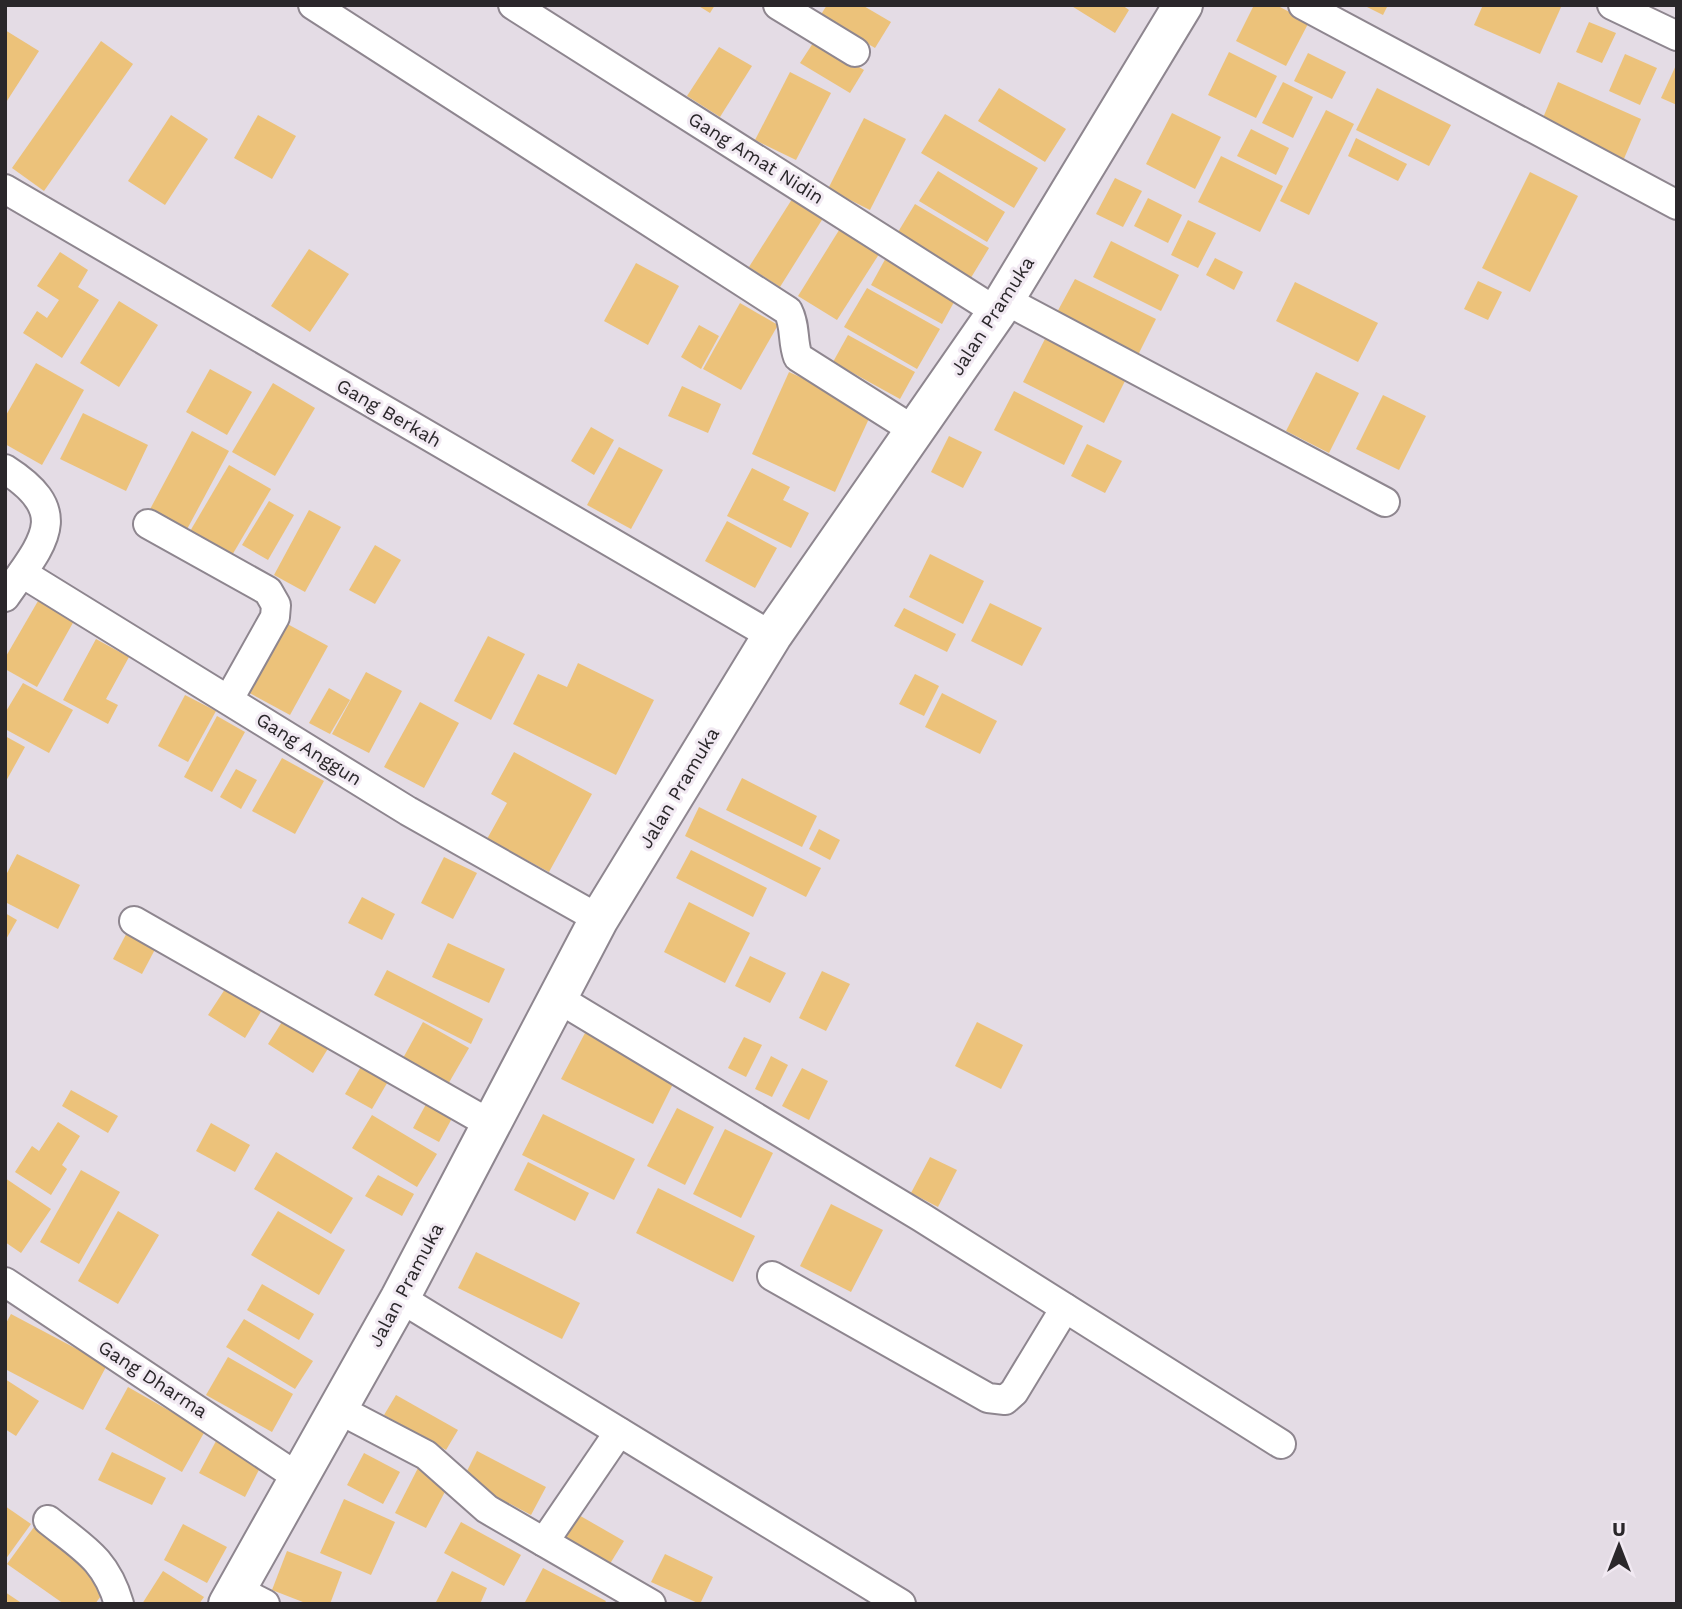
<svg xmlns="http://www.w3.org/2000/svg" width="1682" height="1609" font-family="'Work Sans',sans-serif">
	<rect width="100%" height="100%" fill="#e4dce5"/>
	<g fill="#ecc27a">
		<path d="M697,5H715L710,13Z"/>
		<path d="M827,5H862L891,22L875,48L820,16Z"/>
		<path d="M1070,5H1122L1129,10L1115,33Z"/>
		<path d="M1254,5H1276L1309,22L1286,66L1236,41Z"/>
		<path d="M1363,5H1388L1383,15Z"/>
		<path d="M1483,5H1562L1540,54L1474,25Z"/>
		<path d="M1589,22L1616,33L1602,63L1576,52Z"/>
		<path d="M5,30L39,51L5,104Z"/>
		<path d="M815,40L864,70L850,93L800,63Z"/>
		<path d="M101,41L133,64L44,191L12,168Z"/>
		<path d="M719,47L752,66L720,117L687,96Z"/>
		<path d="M1229,52L1277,76L1256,118L1208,95Z"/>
		<path d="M1308,53L1346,72L1332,99L1294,81Z"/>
		<path d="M1625,54L1657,68L1640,105L1609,91Z"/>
		<path d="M1677,63V105L1661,98Z"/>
		<path d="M790,72L831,93L796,160L755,140Z"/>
		<path d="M1283,82L1313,97L1293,138L1262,123Z"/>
		<path d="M1558,82L1641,119L1623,161L1540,125Z"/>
		<path d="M999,88L1066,129L1045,162L978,121Z"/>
		<path d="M1377,88L1451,125L1429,166L1356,130Z"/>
		<path d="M1326,110L1354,124L1309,215L1280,201Z"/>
		<path d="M1172,113L1221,137L1195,189L1146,164Z"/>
		<path d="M945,114L1038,168L1014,208L921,153Z"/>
		<path d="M171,115L208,139L165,205L128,181Z"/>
		<path d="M258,115L296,136L272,179L234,158Z"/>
		<path d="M864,118L906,139L870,210L828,189Z"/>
		<path d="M1251,129L1289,148L1276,175L1237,156Z"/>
		<path d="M1356,138L1407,164L1398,181L1348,156Z"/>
		<path d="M1221,156L1283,186L1260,232L1198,202Z"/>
		<path d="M938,171L1005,212L987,242L919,201Z"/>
		<path d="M1530,172L1578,196L1530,292L1482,268Z"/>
		<path d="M1115,178L1142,191L1123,227L1096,214Z"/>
		<path d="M794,196L825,215L780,287L749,267Z"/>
		<path d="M1148,198L1182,215L1168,243L1134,226Z"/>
		<path d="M915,204L989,248L969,281L895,237Z"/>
		<path d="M1188,220L1216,233L1198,268L1171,255Z"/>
		<path d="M841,227L881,251L837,320L798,296Z"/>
		<path d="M1111,241L1179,275L1161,311L1093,277Z"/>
		<path d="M309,249L349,274L310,332L271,306Z"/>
		<path d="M60,252L88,270L78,287L99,300L62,358L23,333L37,311L47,318L59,300L37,286Z"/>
		<path d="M888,254L959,293L942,324L871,285Z"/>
		<path d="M1215,258L1243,272L1234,290L1206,275Z"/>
		<path d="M636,263L679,286L648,345L604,321Z"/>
		<path d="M1075,279L1156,319L1137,357L1055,316Z"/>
		<path d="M1478,281L1502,292L1488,320L1464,309Z"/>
		<path d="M1295,282L1378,323L1358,362L1276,321Z"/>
		<path d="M867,288L940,329L917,369L844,327Z"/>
		<path d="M119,301L158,325L119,387L80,363Z"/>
		<path d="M740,303L778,325L741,390L703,369Z"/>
		<path d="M699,325L719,336L701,369L681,357Z"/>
		<path d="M848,335L915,372L900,399L833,362Z"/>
		<path d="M1047,335L1128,375L1104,423L1023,382Z"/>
		<path d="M36,363L84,390L42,465L5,444V417Z"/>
		<path d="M210,369L252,392L227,435L186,412Z"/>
		<path d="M789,372L873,410L835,492L752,454Z"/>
		<path d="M1316,372L1359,393L1329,453L1286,431Z"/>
		<path d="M273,383L315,408L275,476L232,452Z"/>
		<path d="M682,386L721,404L708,433L668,416Z"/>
		<path d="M1014,391L1083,426L1064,465L994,430Z"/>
		<path d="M1383,395L1426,416L1399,470L1356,449Z"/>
		<path d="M83,413L148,445L126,491L60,459Z"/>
		<path d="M591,427L614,440L594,475L571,461Z"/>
		<path d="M192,431L229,451L185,533L148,513Z"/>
		<path d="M949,436L982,452L963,488L931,472Z"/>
		<path d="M1087,444L1122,461L1105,493L1071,476Z"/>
		<path d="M619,447L663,470L631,529L587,505Z"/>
		<path d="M229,465L271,489L231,557L189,533Z"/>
		<path d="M752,468L790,487L783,500L809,513L791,548L727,516Z"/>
		<path d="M269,501L294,515L268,560L242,545Z"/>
		<path d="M309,510L341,527L305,592L274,575Z"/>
		<path d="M727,521L777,548L755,588L705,561Z"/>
		<path d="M375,545L401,560L375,604L349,590Z"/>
		<path d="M930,554L984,581L963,624L909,597Z"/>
		<path d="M38,601L74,621L37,687L5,669V658Z"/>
		<path d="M990,603L1042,628L1022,666L971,641Z"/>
		<path d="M904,608L956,634L947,652L894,626Z"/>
		<path d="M280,620L328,646L290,715L242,689Z"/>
		<path d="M488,636L525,654L491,720L454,701Z"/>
		<path d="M96,639L129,657L106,699L118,705L108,724L63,700Z"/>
		<path d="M578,663L654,700L616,775L513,724L538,674L567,687Z"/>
		<path d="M366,672L402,691L369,753L332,734Z"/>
		<path d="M915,674L939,686L924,716L899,704Z"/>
		<path d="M23,683L73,710L49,753L5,729V713Z"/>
		<path d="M329,688L350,700L330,734L309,723Z"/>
		<path d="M942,693L997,721L980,754L925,727Z"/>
		<path d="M185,695L216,711L188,762L158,746Z"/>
		<path d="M420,702L459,723L424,788L384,767Z"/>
		<path d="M217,716L245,732L212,792L184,777Z"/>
		<path d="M5,736L25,747L5,783Z"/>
		<path d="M514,752L592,794L549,872L487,839L507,803L491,794Z"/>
		<path d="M282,758L324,781L295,834L252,811Z"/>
		<path d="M236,769L257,780L241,809L220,797Z"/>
		<path d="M742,778L817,816L802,847L726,810Z"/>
		<path d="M699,807L821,868L806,897L685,836Z"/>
		<path d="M819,829L840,840L830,860L809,849Z"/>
		<path d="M691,850L767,888L753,917L676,878Z"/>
		<path d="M17,854L80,885L58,929L5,902V877Z"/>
		<path d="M444,857L477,873L453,919L421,903Z"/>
		<path d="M362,897L395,914L382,940L348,923Z"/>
		<path d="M689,902L750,933L725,983L664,952Z"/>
		<path d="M5,913L17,920L5,941Z"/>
		<path d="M131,925L160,940L142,974L113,959Z"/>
		<path d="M448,943L505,969L489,1003L432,977Z"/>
		<path d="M750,956L786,973L770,1003L735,986Z"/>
		<path d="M387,970L483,1019L471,1044L374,995Z"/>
		<path d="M822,971L850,984L826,1031L799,1018Z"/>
		<path d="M229,983L265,1005L245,1038L208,1015Z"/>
		<path d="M287,1014L332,1042L313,1073L268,1044Z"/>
		<path d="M423,1022L469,1048L447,1086L402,1060Z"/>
		<path d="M977,1022L1023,1045L1001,1089L955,1066Z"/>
		<path d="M585,1033L676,1078L653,1124L561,1079Z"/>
		<path d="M744,1037L762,1045L746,1077L728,1068Z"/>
		<path d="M771,1056L788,1065L772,1097L755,1089Z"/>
		<path d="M363,1063L390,1078L372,1109L345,1094Z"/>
		<path d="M802,1068L828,1081L809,1120L782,1106Z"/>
		<path d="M71,1090L118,1116L108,1133L62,1106Z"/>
		<path d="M430,1097L456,1111L439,1142L413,1128Z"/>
		<path d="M677,1108L714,1127L685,1185L647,1166Z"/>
		<path d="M543,1114L635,1159L614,1200L522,1155Z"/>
		<path d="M372,1115L437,1154L417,1187L352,1148Z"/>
		<path d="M58,1122L80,1136L62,1165L67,1169L51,1195L15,1172L32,1146L39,1151Z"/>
		<path d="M211,1123L250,1145L235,1172L196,1151Z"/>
		<path d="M725,1129L773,1153L741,1218L693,1194Z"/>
		<path d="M276,1152L353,1198L331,1234L254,1189Z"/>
		<path d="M930,1157L957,1170L938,1207L911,1193Z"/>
		<path d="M528,1162L589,1193L575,1221L514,1190Z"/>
		<path d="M81,1170L120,1192L79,1264L40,1242Z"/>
		<path d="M378,1175L414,1194L402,1216L365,1196Z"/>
		<path d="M5,1178L51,1209L21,1253L5,1242Z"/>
		<path d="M658,1188L755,1236L733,1282L636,1233Z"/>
		<path d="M831,1204L883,1230L851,1292L800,1266Z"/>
		<path d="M118,1211L159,1235L118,1304L78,1281Z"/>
		<path d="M278,1211L345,1250L319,1295L251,1255Z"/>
		<path d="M476,1252L580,1303L562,1339L458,1288Z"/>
		<path d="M262,1284L314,1314L299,1340L247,1310Z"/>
		<path d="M11,1314L107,1365L83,1410L5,1369V1325Z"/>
		<path d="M244,1319L313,1361L295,1389L226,1347Z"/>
		<path d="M228,1357L293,1394L272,1432L206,1395Z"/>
		<path d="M5,1379L39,1401L16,1436L5,1429Z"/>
		<path d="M128,1387L205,1431L182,1472L105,1429Z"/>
		<path d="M396,1395L458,1430L446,1450L384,1415Z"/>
		<path d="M216,1441L262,1464L245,1497L199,1473Z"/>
		<path d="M477,1451L546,1487L531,1515L463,1479Z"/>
		<path d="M112,1452L166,1478L152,1505L98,1480Z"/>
		<path d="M364,1453L400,1472L383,1504L347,1485Z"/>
		<path d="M418,1468L449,1484L426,1528L395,1513Z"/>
		<path d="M344,1499L395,1522L371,1575L320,1553Z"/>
		<path d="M5,1506L31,1524L5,1560Z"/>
		<path d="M577,1514L624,1541L608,1567L561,1539Z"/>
		<path d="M461,1522L521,1555L504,1586L444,1553Z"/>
		<path d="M183,1524L227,1547L207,1583L164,1560Z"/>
		<path d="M34,1527L112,1581L95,1604H64L7,1564Z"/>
		<path d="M287,1551L342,1572L330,1604H308L272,1590Z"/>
		<path d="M665,1554L713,1577L700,1604L651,1582Z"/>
		<path d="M543,1568L606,1601L604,1604H524Z"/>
		<path d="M163,1571L204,1597L199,1604H142Z"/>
		<path d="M452,1571L487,1588L480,1604H435Z"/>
		<path d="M5,1592L23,1604H5Z"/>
	</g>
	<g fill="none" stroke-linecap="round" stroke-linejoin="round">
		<defs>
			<g id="street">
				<path d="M313,5L788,311C796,326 792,341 798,357L915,431"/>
				<path d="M513,5L997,312"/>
				<path d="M778,5L855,52"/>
				<path d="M1303,5L1677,205"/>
				<path d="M1612,5L1677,36"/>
				<path d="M5,189L772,636"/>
				<path d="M1005,300L1385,502"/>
				<path d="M5,469C74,513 43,542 5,597"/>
				<path d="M148,524L268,591L276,605L275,617L229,699"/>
				<path d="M22,573L408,811L599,919"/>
				<path d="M134,921L492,1125"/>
				<path d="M559,999L921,1217L1281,1444"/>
				<path d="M772,1276L988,1398L1005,1400L1014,1392L1065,1308"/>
				<path d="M5,1282L299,1478"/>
				<path d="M400,1298L901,1604"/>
				<path d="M338,1409L426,1455L487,1509L651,1604"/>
				<path d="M48,1520C83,1548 106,1559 119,1604"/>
				<path d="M544,1542L619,1432"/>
				<path d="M237,1590L265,1604"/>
			</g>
			<path id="secondary" d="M228,1604L400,1298L599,919L772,636L997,312L1183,5"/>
		</defs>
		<use href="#street" stroke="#8e868f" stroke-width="32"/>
		<use href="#secondary" stroke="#8e868f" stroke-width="42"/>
		<use href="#street" stroke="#fff" stroke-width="28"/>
		<use href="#secondary" stroke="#fff" stroke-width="38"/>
	</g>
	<g text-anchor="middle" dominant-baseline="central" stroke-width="6" stroke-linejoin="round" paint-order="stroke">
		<g font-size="19" fill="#2a272a" stroke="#f1e9f2">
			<text transform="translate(756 158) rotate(32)">Gang Amat Nidin</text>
			<text transform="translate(992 316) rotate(-57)">Jalan Pramuka</text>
			<text transform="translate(389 413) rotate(30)">Gang Berkah</text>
			<text transform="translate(309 749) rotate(32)">Gang Anggun</text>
			<text transform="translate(679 788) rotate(-59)">Jalan Pramuka</text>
			<text transform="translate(406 1285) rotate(-62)">Jalan Pramuka</text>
			<text transform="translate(153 1379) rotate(33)">Gang Dharma</text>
		</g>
	</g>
	<rect width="1682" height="1609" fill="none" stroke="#2a272a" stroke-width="14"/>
	<g transform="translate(1619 1546)" stroke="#f1e9f2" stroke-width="5" paint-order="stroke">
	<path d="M0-5L12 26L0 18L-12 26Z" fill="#2a272a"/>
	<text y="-10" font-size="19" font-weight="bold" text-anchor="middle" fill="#2a272a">U</text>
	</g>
</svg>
